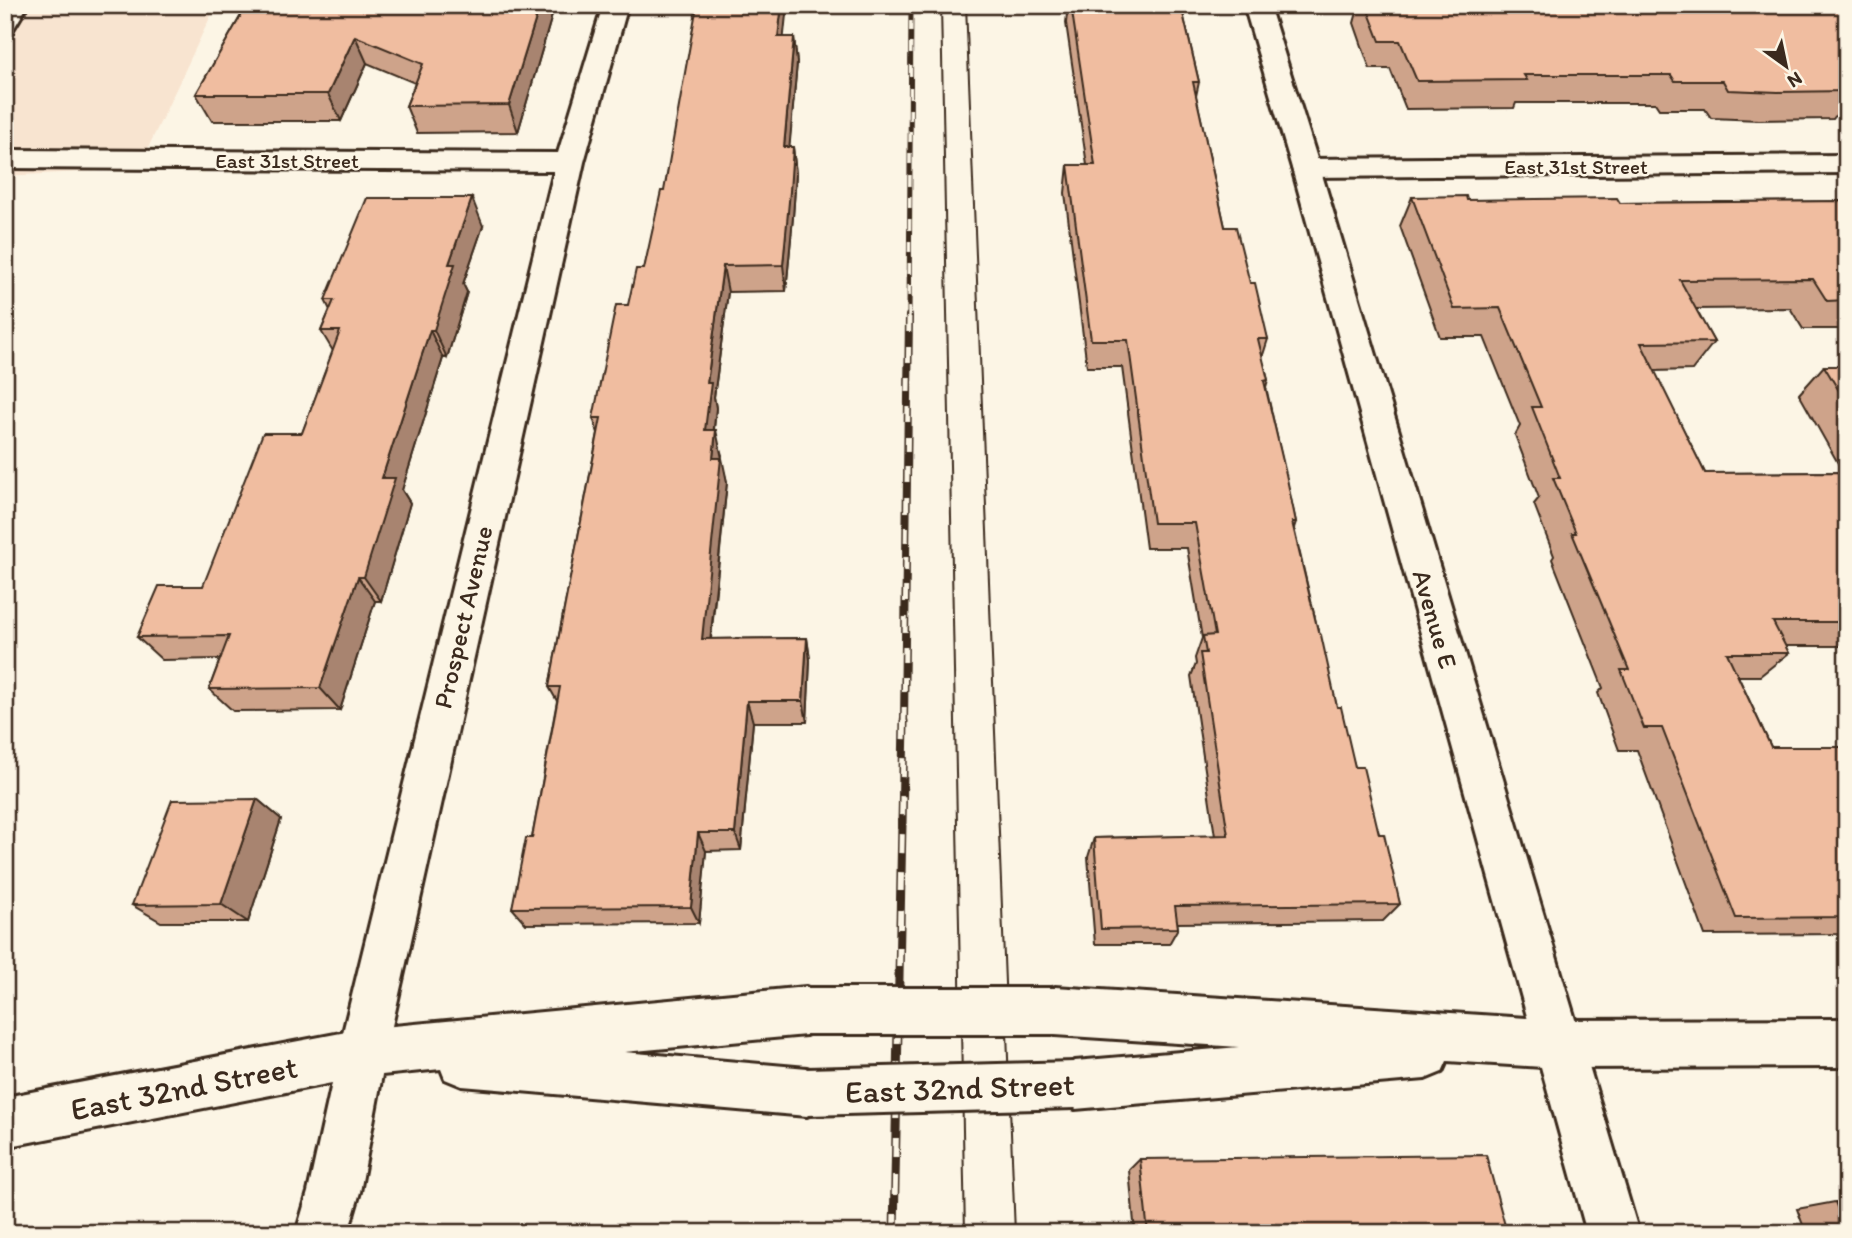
<svg xmlns="http://www.w3.org/2000/svg" width="1852" height="1238" font-family="Itim,sans-serif">
	<rect width="100%" height="100%" fill="#fcf5e5"/>
	<filter id="ink" filterUnits="userSpaceOnUse"><feTurbulence type="fractalNoise" baseFrequency=".0143" numOctaves="2"/><feDisplacementMap in="SourceGraphic" scale="14" xChannelSelector="R" yChannelSelector="G"/><feConvolveMatrix kernelMatrix="1 2 1 2 8 2 1 2 1" color-interpolation-filters="sRGB"/></filter>
	<g filter="url(#ink)">
		<path fill="#f8e4d0" d="M5,5H216L138,169L5,176Z"/>
		<g fill="none" stroke-linecap="round" stroke-linejoin="round">
			<defs>
				<path id="service" d="M11,5H28L11,33L5,34V15Z"/>
				<g id="minor">
					<path d="M603,5H628L584,162L386,1053L379,1070L362,1077L345,1070L338,1053L554,171L5,168V150L558,153Z"/>
					<path d="M1847,155V173L1306,177L1296,174L1292,168L1296,162L1306,159Z"/>
					<path d="M1847,1019V1067L1558,1068L1541,1061L1534,1044L1541,1027L1558,1020Z"/>
				</g>
				<g id="tertiary">
					<path d="M806,987L823,994L830,1011L823,1028L806,1035L624,1052L807,1068L824,1075L831,1092L824,1109L807,1116L462,1086L445,1079L441,1069L382,1075L360,1192L348,1233H296L308,1192L332,1083L5,1147V1097L362,1029Z"/>
					<path d="M1055,987L1558,1020L1575,1027L1582,1044L1575,1061L1558,1068L1447,1061L1442,1072L1425,1079L1075,1109L1058,1102L1051,1085L1058,1068L1075,1061L1239,1047L1055,1035L1038,1028L1031,1011L1038,994Z"/>
				</g>
				<path id="secondary" d="M1244,5H1269L1320,168L1639,1233H1587L1292,168Z"/>
			</defs>
			<use href="#service" stroke="#3b2a1e" stroke-width="6"/>
			<use href="#minor" stroke="#3b2a1e" stroke-width="6"/>
			<use href="#tertiary" stroke="#3b2a1e" stroke-width="6"/>
			<use href="#secondary" stroke="#3b2a1e" stroke-width="6"/>
			<use href="#service" fill="#fcf5e5" fill-rule="evenodd"/>
			<use href="#minor" fill="#fcf5e5" fill-rule="evenodd"/>
			<use href="#tertiary" fill="#fcf5e5" fill-rule="evenodd"/>
			<use href="#secondary" fill="#fcf5e5" fill-rule="evenodd"/>
			<g stroke="#3b2a1e" stroke-width="2">
				<path d="M941,5L965,1233"/>
				<path d="M966,5L1015,1233"/>
			</g>
			<defs>
				<path id="rail-far2" d="M909,318L911,5"/>
				<path id="rail-far1" d="M904,722L909,316"/>
				<path id="rail" d="M894,1233L904,721"/>
			</defs>
			<use href="#rail-far2" stroke="#3b2a1e" stroke-width="5"/>
			<use href="#rail-far1" stroke="#3b2a1e" stroke-width="8"/>
			<use href="#rail" stroke="#3b2a1e" stroke-width="9"/>
			<use href="#rail-far2" stroke="#fcf5e5" stroke-width="3.5" stroke-dasharray="11" stroke-linecap="butt"/>
			<use href="#rail-far1" stroke="#fcf5e5" stroke-width="5" stroke-dasharray="15" stroke-linecap="butt"/>
			<use href="#rail" stroke="#fcf5e5" stroke-width="6" stroke-dasharray="19" stroke-linecap="butt"/>
			<defs>
				<g id="tertiary-bridge">
					<path d="M806,1011H1055"/>
					<path d="M807,1092L1075,1085"/>
				</g>
			</defs>
			<use href="#tertiary-bridge" stroke="#3b2a1e" stroke-width="52" stroke-linecap="butt"/>
			<use href="#tertiary-bridge" stroke="#fcf5e5" stroke-width="46"/>
		</g>
		<g fill="#cea38a" stroke="#3b2a1e" stroke-width="2">
			<path d="M247,5H555L518,132L417,133L406,106L415,83L367,63L341,121H212L196,94Z"/>
			<path d="M1068,5H1181L1199,82L1196,96L1225,227L1250,283L1268,339L1262,358L1268,380L1266,387L1296,522L1294,528L1318,631L1337,707L1355,767L1379,834L1400,904L1383,921L1177,923L1178,928L1169,944H1095L1088,857L1094,838L1215,836L1191,676L1196,664L1195,658L1202,638L1187,548H1146L1122,367H1087L1065,193L1068,165H1087L1066,23Z"/>
			<path d="M1359,5H1847V110H1840L1833,119L1759,120L1711,118L1705,109H1659L1655,103H1516L1514,108L1406,109L1390,69H1370L1354,23Z"/>
			<path d="M784,37H794L797,63L789,147H793L796,174L793,217L786,291L728,292L714,397L716,408L714,430L722,455L721,459L727,482L711,639L807,638L810,660L807,722H753L741,850L706,851L699,923L526,924L512,908L532,838L557,701L549,687L598,433L593,418L628,305L644,269L664,191Z"/>
			<path d="M1412,197L1467,200L1620,203L1847,201V329H1803L1790,308L1695,309L1714,342L1692,370L1654,371L1705,473L1843,472L1799,394L1824,366H1847V646H1785L1789,653L1760,676H1738L1771,747H1847V934L1705,935L1637,750H1619L1598,693L1603,688L1552,559L1554,556L1534,504L1539,498L1515,435L1520,426L1484,337H1440L1400,226Z"/>
			<path d="M483,226L463,284L467,292L447,358H443L402,490L410,503L381,601H375L340,710L233,711L209,689L220,659L162,660L137,637L203,586L302,433L333,351L321,331L330,310L325,300Z"/>
			<path d="M257,799L281,819L248,922H161L132,905Z"/>
			<path d="M1140,1159L1507,1233H1135L1129,1170Z"/>
			<path d="M1835,1202H1847V1233H1806L1797,1209Z"/>
		</g>
		<g fill="#a88470" stroke="#3b2a1e" stroke-width="2">
			<path d="M540,5H555L518,132L509,105Z"/>
			<path d="M782,5H787L781,63L778,37Z"/>
			<path d="M355,36L367,63L341,121L328,94Z"/>
			<path d="M794,37L797,63L787,174L784,147Z"/>
			<path d="M793,147L796,174L793,217L786,291L783,265Z"/>
			<path d="M472,198L483,226L463,284L467,292L447,358L434,330L449,264Z"/>
			<path d="M723,266L728,292L714,397L716,408L711,455L705,430L707,383Z"/>
			<path d="M430,330L443,358L402,490L410,503L381,601L364,577L382,478Z"/>
			<path d="M716,430L727,482L708,661L702,639L713,458Z"/>
			<path d="M358,577L375,601L340,710L320,688Z"/>
			<path d="M807,638L810,660L807,722L803,701Z"/>
			<path d="M747,701L753,722L741,850L735,833Z"/>
			<path d="M257,799L281,819L248,922L221,904Z"/>
			<path d="M698,833L706,851L699,923L691,907Z"/>
		</g>
		<g fill="#f0bda0" stroke="#3b2a1e" stroke-width="2">
			<path d="M247,5H540L509,105L406,106L423,64L355,36L328,94H196Z"/>
			<path d="M697,5H782L778,37H794L784,147H793L790,191L783,265L723,266L707,383H711L705,430H716L713,458H721L702,639L807,638L803,701H747L735,833H698L691,907L512,908L526,838H532L560,687H549L601,418H593L616,305H628L636,269H644L661,191H664Z"/>
			<path d="M1071,5H1181L1199,82H1193L1225,227H1236L1250,283H1255L1268,339H1258L1268,380L1264,381L1286,474L1296,522H1292L1318,631L1321,635L1337,707H1341L1355,767H1363L1379,834H1384L1400,904L1175,906L1178,928L1101,929L1094,838L1228,835L1200,653H1206L1203,636L1215,635L1195,523H1153L1128,340H1091L1068,165H1095Z"/>
			<path d="M1366,5H1847V91L1778,92L1728,90L1723,81H1675L1671,75H1524L1527,80L1417,81L1400,41H1380Z"/>
			<path d="M1466,196L1467,200L1617,198L1620,203L1847,201V300L1827,301L1813,279L1680,280L1714,342L1641,343L1705,473L1847,472V622H1773L1789,653H1727L1771,747H1847V917L1736,918L1662,728H1644L1621,670H1629L1572,533H1576L1553,478H1560L1532,407H1541L1500,308L1454,309L1412,197Z"/>
			<path d="M367,198H472L449,264H455L434,330H430L382,478H395L364,577H358L320,688L209,689L229,636L137,637L159,586H203L263,433H302L340,331H321L334,300H325Z"/>
			<path d="M1824,366H1847V404Z"/>
			<path d="M257,799L221,904L132,905L172,800Z"/>
			<path d="M1486,1155L1507,1233H1148L1140,1159Z"/>
			<path d="M1835,1202H1847V1231Z"/>
		</g>
	</g>
	<g text-anchor="middle" dominant-baseline="central" stroke-width="5" stroke-linejoin="round" paint-order="stroke">
		<g font-size="21" fill="#3b2a1e" stroke="#fcf5e5">
			<text x="287" y="160">East 31st Street</text>
			<text x="1576" y="166">East 31st Street</text>
		</g>
		<g font-size="26" fill="#3b2a1e" stroke="#fcf5e5">
			<text transform="translate(463 617) rotate(-77)">Prospect Avenue</text>
			<text transform="translate(1435 619) rotate(74)">Avenue E</text>
		</g>
		<g font-size="32" fill="#3b2a1e" stroke="#fcf5e5">
			<text transform="translate(184 1088) rotate(-11)">East 32nd Street</text>
			<text transform="translate(960 1088) rotate(-2)">East 32nd Street</text>
		</g>
	</g>
	<rect width="1852" height="1238" fill="none" stroke="#fcf5e5" stroke-width="28"/>
	<rect x="14" y="14" width="1824" height="1210" fill="none" stroke="#3b2a1e" stroke-width="2.5" filter="url(#ink)"/>
	<g transform="translate(1786 66) rotate(147)" stroke="#fcf5e5" stroke-width="5" paint-order="stroke">
	<path d="M0-5L12 26L0 18L-12 26Z" fill="#3b2a1e"/>
	<text y="-10" font-size="19" font-weight="bold" text-anchor="middle" fill="#3b2a1e">N</text>
	</g>
</svg>
